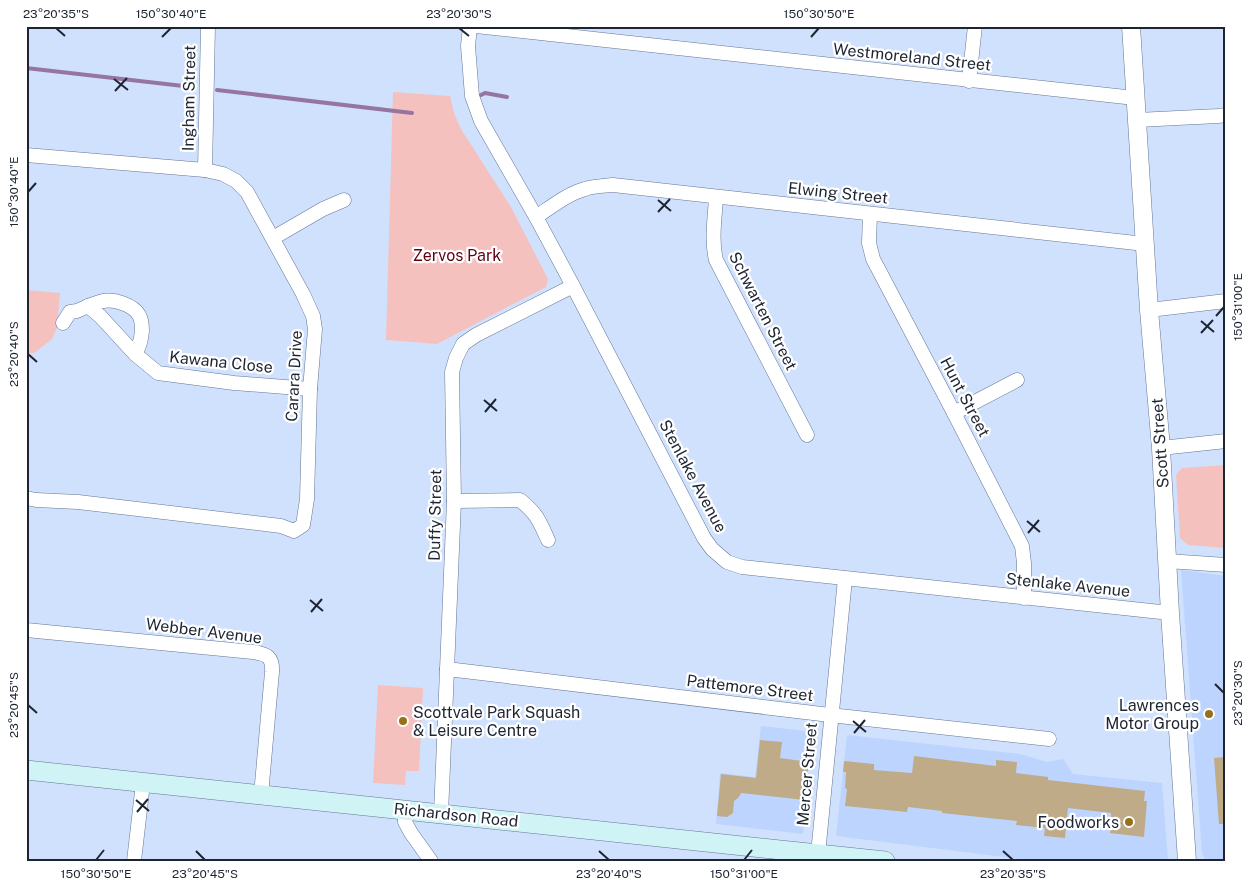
<svg xmlns="http://www.w3.org/2000/svg" width="1252" height="887" font-family="'Public Sans',sans-serif">
	<rect width="100%" height="100%" fill="#d0e1fd"/>
	<g fill="#bdd4fe">
		<path d="M1181,570L1226,576V861H1206L1202,853Z"/>
		<path d="M761,726L805,731L811,737L803,834L716,824L720,773L755,777Z"/>
		<path d="M847,735L1020,754L1047,762L1063,759L1073,774L1162,783L1168,861H1036L836,836Z"/>
	</g>
	<g fill="#f5c1bf">
		<path d="M393,92L450,96L454,113L461,129L511,207L548,279L546,287L437,344L386,340Z"/>
		<path d="M26,290L60,293L57,328L52,339L34,353H26Z"/>
		<path d="M1226,465V548L1188,545L1180,538L1176,475L1182,468Z"/>
		<path d="M378,685L423,688L419,771H406L405,785L373,783Z"/>
	</g>
	<g fill="none" stroke-linecap="round" stroke-linejoin="round">
		<g stroke="#9676a1" stroke-width="4">
			<path d="M26,68L192,87"/>
			<path d="M217,90L412,113"/>
			<path d="M481,95L485,93L507,97"/>
		</g>
	</g>
	<g fill="#bfab87">
		<path d="M760,740L782,742L780,758L809,762L805,800L741,793L739,797L734,801L733,813L727,817L717,816L721,774L756,778Z"/>
		<path d="M914,756L996,766V760L1017,762L1016,773L1048,777V780L1145,791L1144,801H1147L1144,837L1110,833L1111,813L1068,808L1065,838L1044,836L1045,828L1016,825L1017,821L942,813V811L908,807L907,812L845,806L847,789L845,788L846,772H843L844,761L874,764V770L912,773Z"/>
		<path d="M1226,757V824H1219L1214,758Z"/>
	</g>
	<g fill="none" stroke-linecap="round" stroke-linejoin="round">
		<defs>
			<g id="minor">
				<path d="M470,26L468,46L472,96L481,121L536,217L573,286L704,538L712,549L727,562L742,567L1170,613"/>
				<path d="M476,26L1135,98"/>
				<path d="M969,81L975,26"/>
				<path d="M1137,120L1218,116L1226,115"/>
				<path d="M26,155L205,170L223,174L236,181L247,192L303,294L313,316L315,329L310,389L307,499L303,525L294,531L281,526L78,502L36,500L26,498"/>
				<path d="M205,170L208,26"/>
				<path d="M716,197C715,218 711,239 716,260L807,435"/>
				<path d="M870,214L869,243L873,259L954,413L1022,546L1024,563V598"/>
				<path d="M536,217C551,207 567,194 585,189C594,186 604,186 613,185L1145,244"/>
				<path d="M273,238L323,209L344,200"/>
				<path d="M88,306C93,304 98,302 103,301C115,299 133,305 139,315C142,320 142,325 142,331C141,340 140,346 135,354"/>
				<path d="M1149,310L1226,301"/>
				<path d="M63,323L70,312L77,311L88,306L100,316L135,354L158,373L234,383L310,389"/>
				<path d="M954,413L1017,380"/>
				<path d="M1161,448L1226,441"/>
				<path d="M454,501L520,500C537,514 539,520 548,540"/>
				<path d="M1167,561L1226,565"/>
				<path d="M26,630L253,652C267,654 273,657 272,672L261,795"/>
				<path d="M447,669L830,715L1049,739"/>
				<path d="M405,810V822L411,833L431,861"/>
				<path d="M441,814L454,501L452,372L456,358L463,344L476,335L573,286"/>
				<path d="M818,854L845,579"/>
				<path d="M134,861L143,783"/>
			</g>
			<path id="tertiary" d="M1131,26L1149,310L1161,448L1170,613L1187,861"/>
			<path id="secondary" d="M26,770L885,861"/>
		</defs>
		<use href="#minor" stroke="#647696" stroke-width="15"/>
		<use href="#tertiary" stroke="#647696" stroke-width="19"/>
		<use href="#secondary" stroke="#647696" stroke-width="20"/>
		<use href="#minor" stroke="#fff" stroke-width="14"/>
		<use href="#tertiary" stroke="#fff" stroke-width="18"/>
		<use href="#secondary" stroke="#d0f4f6" stroke-width="19"/>
	</g>
	<path fill="none" stroke="#1e2532" stroke-width="2" d="M56,28L65,36M459,28L469,36M162,37L171,28M811,37L819,28M114,79L128,90M115,91L127,78M28,192L36,183M658,200L671,211M658,212L670,199M1216,316L1224,307M1201,321L1214,332M1201,333L1213,320M28,354L37,362M484,400L497,411M485,412L496,399M1027,521L1040,532M1028,533L1039,520M310,600L323,611M311,612L322,599M1215,684L1224,693M28,705L37,713M853,721L866,732M854,733L865,720M136,800L149,811M137,812L148,799M196,851L205,860M599,851L609,860M1003,851L1013,860M96,860L104,850M744,860L752,850"/>
	<g fill="#97701b" stroke="#fff" stroke-width="2">
		<circle cx="1209" cy="714" r="5"/>
		<circle cx="403" cy="721" r="5"/>
		<circle cx="1129" cy="822" r="5"/>
	</g>
	<g text-anchor="middle" dominant-baseline="central" stroke-width="4.5" stroke-linejoin="round" paint-order="stroke">
		<g font-size="16" fill="#1e2532" stroke="#fff">
			<text transform="translate(912 57) rotate(6)">Westmoreland Street</text>
			<text transform="translate(189 98) rotate(-89)">Ingham Street</text>
			<text transform="translate(838 193) rotate(6)">Elwing Street</text>
			<text transform="translate(763 311) rotate(63)">Schwarten Street</text>
			<text transform="translate(221 362) rotate(6)">Kawana Close</text>
			<text transform="translate(294 376) rotate(-87)">Carara Drive</text>
			<text transform="translate(965 397) rotate(62)">Hunt Street</text>
			<text transform="translate(1160 443) rotate(-94)">Scott Street</text>
			<text transform="translate(693 476) rotate(62)">Stenlake Avenue</text>
			<text transform="translate(435 515) rotate(-89)">Duffy Street</text>
			<text transform="translate(1068 585) rotate(6)">Stenlake Avenue</text>
			<text transform="translate(204 631) rotate(7)">Webber Avenue</text>
			<text transform="translate(750 688) rotate(7)">Pattemore Street</text>
			<text transform="translate(807 774) rotate(-85)">Mercer Street</text>
			<text transform="translate(456 815) rotate(6)">Richardson Road</text>
		</g>
		<g font-size="16" fill="#610010" stroke="#fff">
			<text x="457" y="255">Zervos Park</text>
		</g>
		<g font-size="16" fill="#1e2532" stroke="#fff" text-anchor="end">
			<text x="1199" y="705">Lawrences<tspan x="1199" dy="18">Motor Group</tspan></text>
			<text x="413" y="712" text-anchor="start">Scottvale Park Squash<tspan x="413" dy="18">&amp; Leisure Centre</tspan></text>
			<text x="1119" y="822">Foodworks</text>
		</g>
	</g>
	<rect width="1252" height="887" fill="none" stroke="#ffffff" stroke-width="55"/>
	<rect x="28" y="28" width="1196" height="832" fill="none" stroke="#1e2532" stroke-width="2"/>
	<g font-size="12" text-anchor="middle" fill="#1e2532">
		<text x="56" y="18">23°20'35"S</text>
		<text x="171" y="18">150°30'40"E</text>
		<text x="459" y="18">23°20'30"S</text>
		<text x="819" y="18">150°30'50"E</text>
		<text transform="translate(14 192) rotate(-90)" y="4">150°30'40"E</text>
		<text transform="translate(1238 307) rotate(-90)" y="4">150°31'00"E</text>
		<text transform="translate(14 354) rotate(-90)" y="4">23°20'40"S</text>
		<text transform="translate(1238 693) rotate(-90)" y="4">23°20'30"S</text>
		<text transform="translate(14 705) rotate(-90)" y="4">23°20'45"S</text>
		<text x="96" y="878">150°30'50"E</text>
		<text x="205" y="878">23°20'45"S</text>
		<text x="609" y="878">23°20'40"S</text>
		<text x="744" y="878">150°31'00"E</text>
		<text x="1013" y="878">23°20'35"S</text>
	</g>
</svg>
